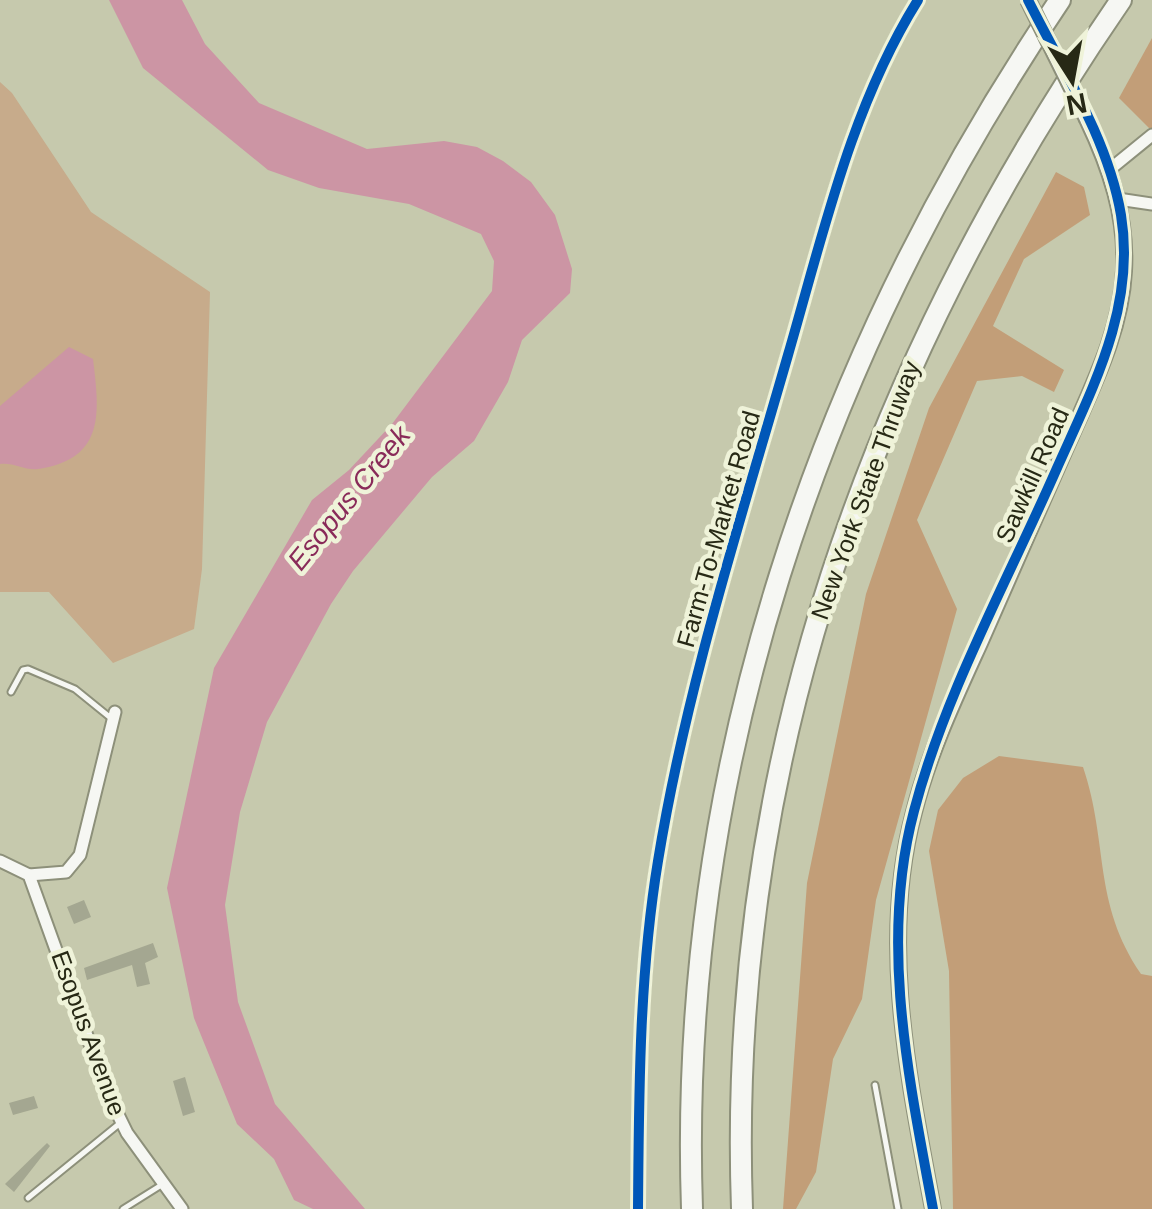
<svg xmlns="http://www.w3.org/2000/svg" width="1152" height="1209" font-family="Arial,sans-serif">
	<rect width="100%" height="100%" fill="#c6c9ad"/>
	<path fill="#c7ab8b" d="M0,82L12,93L91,212L210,292L202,569L194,629L113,663L49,592H0Z"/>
	<g fill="#c29e78">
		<path d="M1152,38V131L1119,98Z"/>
		<path d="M1056,172L1084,187L1090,215L1024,259L993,326L1064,370L1054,392L1022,376L977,381L917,520L957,609L876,900L862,999L833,1059L816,1172L796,1209H783L807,883L866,594L929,408Z"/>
		<path d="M999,756L1083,767C1109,844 1092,902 1141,974L1152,976V1209H953L949,971L929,851L938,810L963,778Z"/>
	</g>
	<g fill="#cc95a4">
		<path d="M109,0H182L205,44L259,103L367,149L444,141L477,147L503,161L531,182L555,215L572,269L570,293L522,340L508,382L474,441L432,477L353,571L331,604L267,722L240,812L225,905L238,1002L275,1104L365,1209H313L294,1200L274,1159L237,1124L194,1018L167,888L214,668L312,500L349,470L392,424L492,291L494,261L481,234L409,204L319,188L268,170L143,68Z"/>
		<path d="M69,347L93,359C99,410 107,459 38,469C26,471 13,462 0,464V406Z"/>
	</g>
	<g fill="#a4a791">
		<path d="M84,900L91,917L74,924L67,907Z"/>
		<path d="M153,943L158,957L145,963L150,984L137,987L132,965L87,980L84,968Z"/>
		<path d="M185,1077L195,1112L183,1116L173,1081Z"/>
		<path d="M34,1096L38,1108L13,1115L9,1103Z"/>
		<path d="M47,1143L50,1146L14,1192L5,1184Z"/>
	</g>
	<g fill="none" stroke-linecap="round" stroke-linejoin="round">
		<defs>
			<g id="service">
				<path d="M11,692L23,670L28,669L75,689L112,719"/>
				<path d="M875,1085L898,1209"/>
				<path d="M28,1198L119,1124"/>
				<path d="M123,1209L163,1184"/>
			</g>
			<g id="minor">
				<path d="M1109,170L1152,135"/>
				<path d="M1118,199L1152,204"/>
				<path d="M0,861L29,875L108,1094L127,1133L182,1209"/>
				<path d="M29,875L66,872L80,855L115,712"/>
				<path d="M638,1209C639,1093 639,976 658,861C686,689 740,522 788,355C823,235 851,107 918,0"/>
			</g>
			<path id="tertiary" d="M933,1209C909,1079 879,943 914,812C929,753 955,698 980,643C1009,576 1039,510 1068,443C1092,387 1121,332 1124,271C1127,217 1110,167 1087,119"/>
			<g id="motorway">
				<path d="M692,1209C677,774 818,358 1060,0"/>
				<path d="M742,1209C726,764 871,363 1121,0"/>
			</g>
		</defs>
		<use href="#service" stroke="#8d907a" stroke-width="9"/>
		<use href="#minor" stroke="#8d907a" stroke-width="15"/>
		<use href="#tertiary" stroke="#8d907a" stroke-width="18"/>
		<use href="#motorway" stroke="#8d907a" stroke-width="24"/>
		<use href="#service" stroke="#f6f7f3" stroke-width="5"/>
		<use href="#minor" stroke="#f6f7f3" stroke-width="11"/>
		<use href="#tertiary" stroke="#f6f7f3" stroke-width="14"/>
		<use href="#motorway" stroke="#f6f7f3" stroke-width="20"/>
		<defs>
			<path id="tertiary-bridge" d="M1028,0L1087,119"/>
		</defs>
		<use href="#tertiary-bridge" stroke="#8d907a" stroke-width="18" stroke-linecap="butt"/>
		<use href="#tertiary-bridge" stroke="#f6f7f3" stroke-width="14"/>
		<defs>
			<g id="cycleway">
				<path d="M638,1209C639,1093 639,976 658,861C686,689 740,522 788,355C823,235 851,107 918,0"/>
				<path d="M933,1209C909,1079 879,942 914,811C945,693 1008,580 1057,468C1093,387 1136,307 1121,215C1108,139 1062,68 1028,0"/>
			</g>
		</defs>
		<use href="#cycleway" stroke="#eff3d9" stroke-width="16"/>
		<use href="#cycleway" stroke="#0057b8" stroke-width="10"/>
	</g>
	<g text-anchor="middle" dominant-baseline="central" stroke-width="9" stroke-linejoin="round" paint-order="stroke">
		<g font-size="25" fill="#272915" stroke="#eff3d9">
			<text transform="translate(1032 475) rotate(-66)">Sawkill Road</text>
			<text transform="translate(865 490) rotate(-70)">New York State Thruway</text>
			<text transform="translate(718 529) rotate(-74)">Farm-To-Market Road</text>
			<text transform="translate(89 1033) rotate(70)">Esopus Avenue</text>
		</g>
		<g font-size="28" font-style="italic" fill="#892b59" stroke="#eff3d9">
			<text transform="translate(349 498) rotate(-51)">Esopus Creek</text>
		</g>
	</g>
	<g transform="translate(1072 80) rotate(169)" stroke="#eff3d9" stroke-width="8" paint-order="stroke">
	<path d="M0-8L18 38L0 25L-18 38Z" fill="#272915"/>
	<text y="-15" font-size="28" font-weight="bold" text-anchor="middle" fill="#272915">N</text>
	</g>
</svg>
